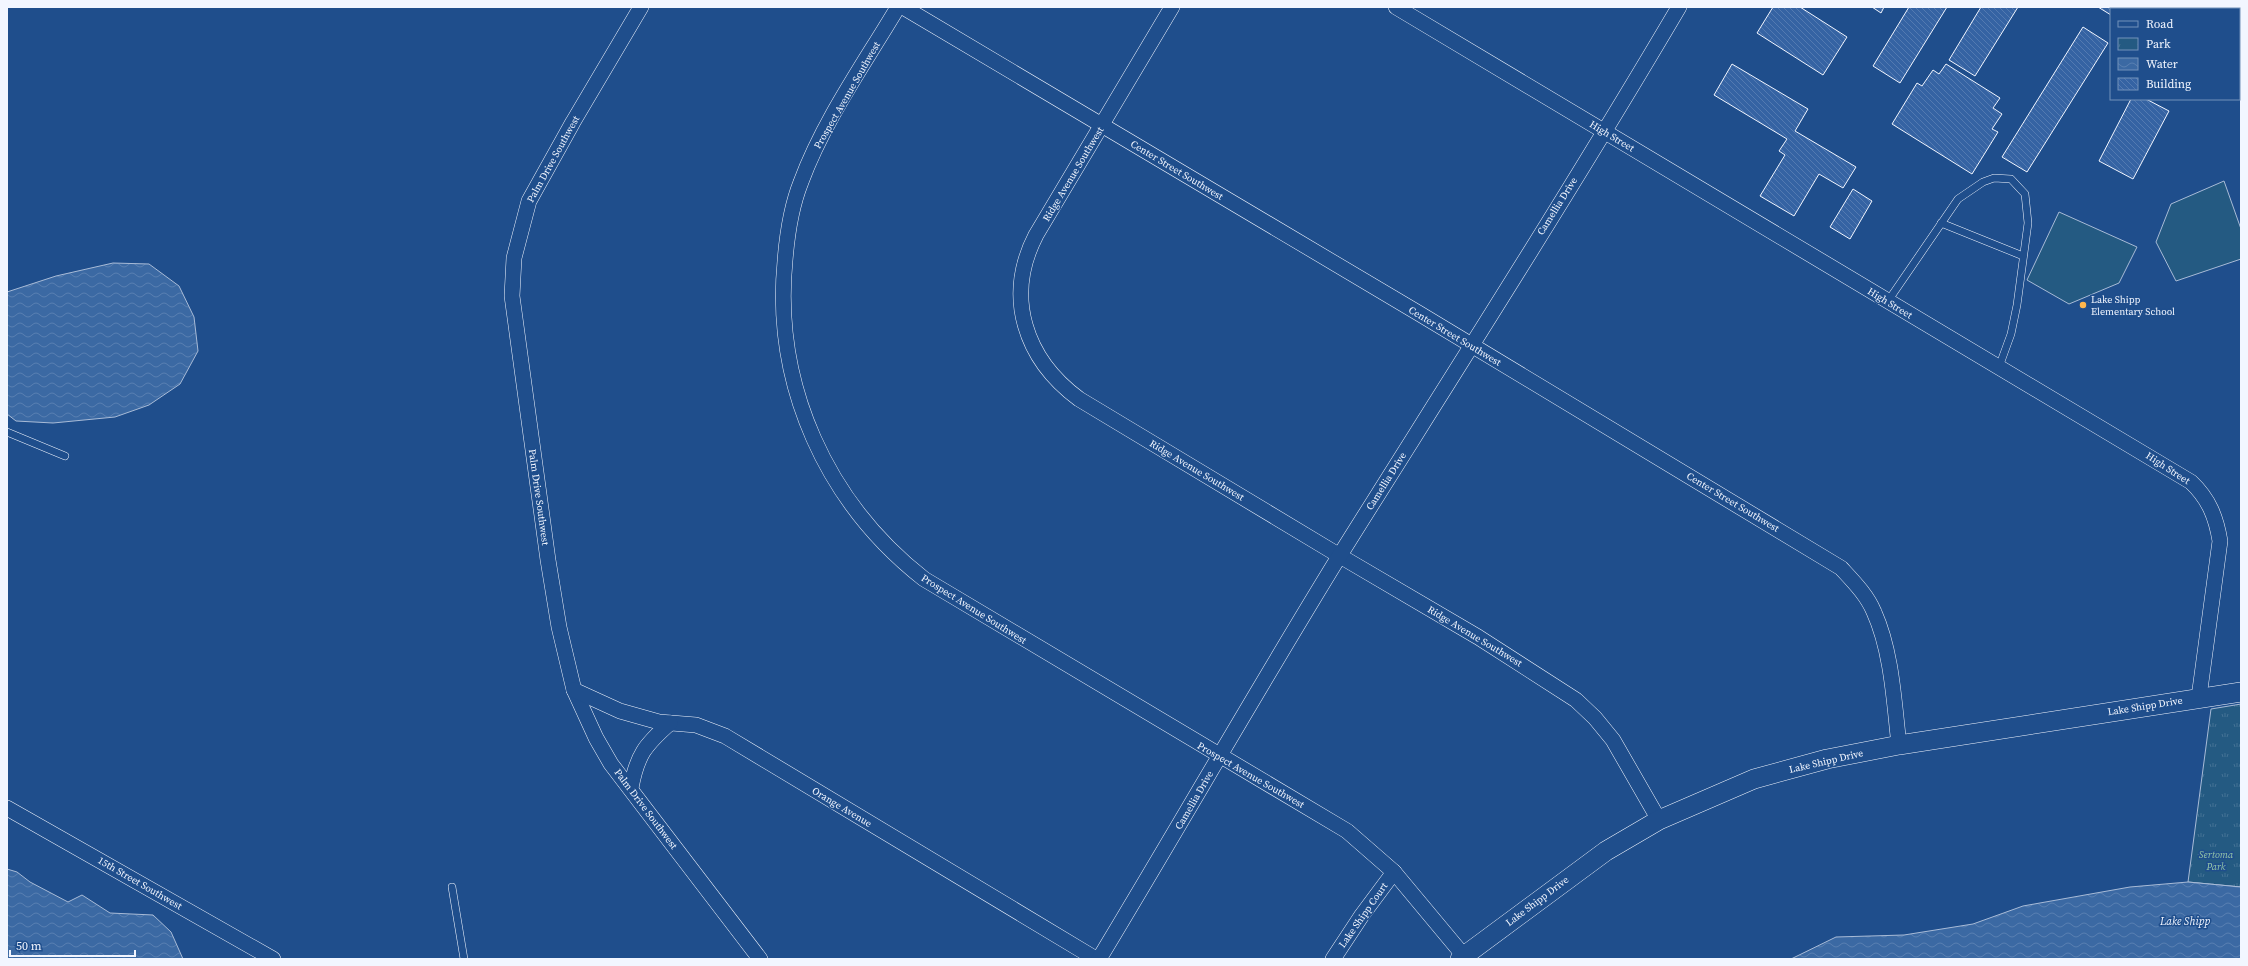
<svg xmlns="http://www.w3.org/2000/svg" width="2248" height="966" font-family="'Source Serif 4',serif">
	<defs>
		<pattern id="park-tufts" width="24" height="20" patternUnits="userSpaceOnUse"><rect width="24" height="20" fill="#245a82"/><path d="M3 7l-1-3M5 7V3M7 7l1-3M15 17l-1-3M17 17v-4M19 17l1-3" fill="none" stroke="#447295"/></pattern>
		<pattern id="water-waves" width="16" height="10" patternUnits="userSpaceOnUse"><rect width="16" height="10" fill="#3b69a3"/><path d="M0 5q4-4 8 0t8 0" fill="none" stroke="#587fb1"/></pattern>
		<pattern id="building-back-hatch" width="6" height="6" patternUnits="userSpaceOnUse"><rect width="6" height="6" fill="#3563a3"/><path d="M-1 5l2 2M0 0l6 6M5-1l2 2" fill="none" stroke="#537ab1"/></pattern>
	</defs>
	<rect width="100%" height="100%" fill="#1f4e8c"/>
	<path fill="url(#park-tufts)" stroke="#a8bbd7" d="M2241,704V887L2188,882L2211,709Z"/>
	<g fill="#245a82" stroke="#a8bbd7">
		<path d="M2224,181L2241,229V259L2176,281L2156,242L2171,204Z"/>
		<path d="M2059,212L2137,247L2119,283L2069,304L2027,280Z"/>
	</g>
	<g fill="url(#water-waves)" stroke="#a8bbd7">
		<path d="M113,263L149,264L179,286L194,317L198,351L180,384L149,405L115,417L53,423L16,421L7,414V292L56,276Z"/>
		<path d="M7,869L17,872L30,882L68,902L82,895L110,913L153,915L171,932L183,959H7Z"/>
		<path d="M2188,882L2241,887V959H1791L1836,937L1904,935L1973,924L2023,906L2130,887Z"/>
	</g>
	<g fill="url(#building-back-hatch)" stroke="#f2f6ff">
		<path d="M1773,7H1800L1847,37L1823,75L1757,33Z"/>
		<path d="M1872,7H1884L1881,13Z"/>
		<path d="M1909,7H1947L1900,83L1873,66Z"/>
		<path d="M1981,7H2018L1975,76L1949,60Z"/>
		<path d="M2098,7H2135L2134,9H2111V15Z"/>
		<path d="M2168,7H2241V76L2239,75V9H2167Z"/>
		<path d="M2083,27L2108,43L2027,172L2002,157Z"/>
		<path d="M1732,64L1808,109L1795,131L1856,167L1843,188L1819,174L1794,216L1760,196L1785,155L1779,151L1787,139L1714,95Z"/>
		<path d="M1946,64L2000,98L1993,108L2002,114L1992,129L1998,132L1972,174L1892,124L1917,83L1922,86L1933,70L1939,74Z"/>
		<path d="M2131,99H2146L2169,111L2133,179L2099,161Z"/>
		<path d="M1853,189L1872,201L1850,239L1830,227Z"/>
	</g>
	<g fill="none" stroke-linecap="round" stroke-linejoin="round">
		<defs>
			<g id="service">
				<path d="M1941,223L2023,256"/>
				<path d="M1888,301L1958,199L1983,182L1994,178L2011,179L2025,194L2028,223L2017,305L2011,334L1999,367"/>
				<path d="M7,432L65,456"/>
				<path d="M452,887L464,959"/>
			</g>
			<g id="minor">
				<path d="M641,7L573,122L529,201L514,258L512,296L548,560L559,627L574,690L596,738L611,764L760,959"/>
				<path d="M898,7C864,64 824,120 801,182C791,207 787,235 785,261C773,386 827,503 924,579L1347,831L1394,872L1464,956"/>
				<path d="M903,7L1420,314L1841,568C1853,581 1867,595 1874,612C1892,652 1894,702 1899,745"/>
				<path d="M1172,7L1036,235C1004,297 1025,359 1079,399L1340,556L1478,637L1576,700L1595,718L1613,740L1659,820"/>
				<path d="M1396,7L2191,482C2209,499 2216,517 2220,541L2199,697"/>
				<path d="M574,690L620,711L659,722L696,725L725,736L1096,959"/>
				<path d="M631,788C637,755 645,745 670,723"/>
				<path d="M7,808L273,959"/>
				<path d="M1099,959C1180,825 1258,688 1340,555C1454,373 1570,192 1679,7"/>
				<path d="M1333,959L1362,915L1394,872"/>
			</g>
			<path id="tertiary" d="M1460,959L1606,851L1659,820L1754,779L1827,759L1899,745L2241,692"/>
		</defs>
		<use href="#service" stroke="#f2f6ff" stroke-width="8"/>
		<use href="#minor" stroke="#f2f6ff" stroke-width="16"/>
		<use href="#tertiary" stroke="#f2f6ff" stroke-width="20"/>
		<use href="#service" stroke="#1f4e8c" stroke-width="7"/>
		<use href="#minor" stroke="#1f4e8c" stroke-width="15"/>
		<use href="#tertiary" stroke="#1f4e8c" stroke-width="19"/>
	</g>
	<circle fill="#ffb74d" stroke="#1f4e8c" stroke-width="1.5" cx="2083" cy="305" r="4"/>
	<g text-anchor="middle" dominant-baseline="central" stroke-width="3" stroke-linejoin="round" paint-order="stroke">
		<g font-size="10" fill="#f2f6ff" stroke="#1f4e8c">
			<text transform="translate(847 95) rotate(-60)">Prospect Avenue Southwest</text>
			<text transform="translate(1612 136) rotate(31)">High Street</text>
			<text transform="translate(553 159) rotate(-61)">Palm Drive Southwest</text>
			<text transform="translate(1177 170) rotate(31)">Center Street Southwest</text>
			<text transform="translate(1073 174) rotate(-59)">Ridge Avenue Southwest</text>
			<text transform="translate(1557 206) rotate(-58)">Camellia Drive</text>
			<text transform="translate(1890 303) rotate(31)">High Street</text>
			<text transform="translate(1455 336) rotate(31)">Center Street Southwest</text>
			<text transform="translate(2168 468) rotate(33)">High Street</text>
			<text transform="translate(1197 470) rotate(31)">Ridge Avenue Southwest</text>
			<text transform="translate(1386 481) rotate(-58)">Camellia Drive</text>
			<text transform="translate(539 497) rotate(82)">Palm Drive Southwest</text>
			<text transform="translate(1733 502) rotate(31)">Center Street Southwest</text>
			<text transform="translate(974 609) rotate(32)">Prospect Avenue Southwest</text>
			<text transform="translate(1475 636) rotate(31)">Ridge Avenue Southwest</text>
			<text transform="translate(2145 706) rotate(-9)">Lake Shipp Drive</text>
			<text transform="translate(1826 761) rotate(-13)">Lake Shipp Drive</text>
			<text transform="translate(1251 775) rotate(30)">Prospect Avenue Southwest</text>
			<text transform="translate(1194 800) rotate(-60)">Camellia Drive</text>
			<text transform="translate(842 807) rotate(31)">Orange Avenue</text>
			<text transform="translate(646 809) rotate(53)">Palm Drive Southwest</text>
			<text transform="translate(140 883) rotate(30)">15th Street Southwest</text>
			<text transform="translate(1537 901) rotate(-37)">Lake Shipp Drive</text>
			<text transform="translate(1363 915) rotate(-55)">Lake Shipp Court</text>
		</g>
		<g font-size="10" fill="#f2f6ff" stroke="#1f4e8c" text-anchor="start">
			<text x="2091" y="299">Lake Shipp<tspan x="2091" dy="12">Elementary School</tspan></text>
		</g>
		<g font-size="10" font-style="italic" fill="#97c8a6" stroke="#1f4e8c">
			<text x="2216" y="854">Sertoma<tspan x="2216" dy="12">Park</tspan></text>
		</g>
		<g font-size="11" font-style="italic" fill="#f2f6ff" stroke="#1f4e8c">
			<text x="2185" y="921">Lake Shipp</text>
		</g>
	</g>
	<rect width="2248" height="966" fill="none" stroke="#f2f6ff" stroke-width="16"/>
	<rect x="2110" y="8" width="130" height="92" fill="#1f4e8c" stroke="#7391ba"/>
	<rect x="2118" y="21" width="20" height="6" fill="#1f4e8c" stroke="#7391ba"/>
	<text x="2146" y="28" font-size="12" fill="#f2f6ff">Road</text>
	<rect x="2118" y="38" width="20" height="12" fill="url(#park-tufts)" stroke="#7391ba"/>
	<text x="2146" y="48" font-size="12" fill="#f2f6ff">Park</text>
	<rect x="2118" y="58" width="20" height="12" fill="url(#water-waves)" stroke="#7391ba"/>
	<text x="2146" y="68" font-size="12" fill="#f2f6ff">Water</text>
	<rect x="2118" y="78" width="20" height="12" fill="url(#building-back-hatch)" stroke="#7391ba"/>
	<text x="2146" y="88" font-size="12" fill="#f2f6ff">Building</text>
	<path d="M10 950v6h125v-6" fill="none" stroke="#f2f6ff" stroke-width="2"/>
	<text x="16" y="950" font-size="12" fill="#f2f6ff" stroke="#1f4e8c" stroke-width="3" paint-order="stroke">50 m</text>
</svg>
